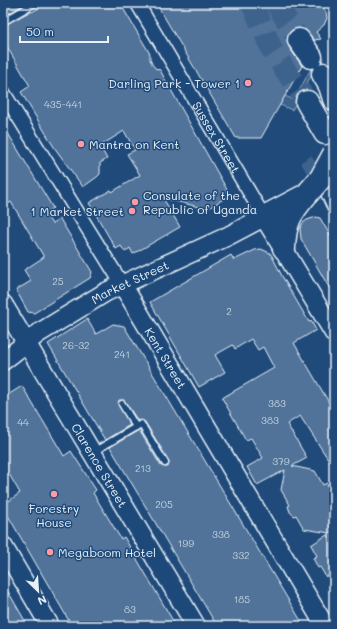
<svg xmlns="http://www.w3.org/2000/svg" width="337" height="629" font-family="Mali,sans-serif">
	<rect width="100%" height="100%" fill="#1f4a7a"/>
	<filter id="ink" filterUnits="userSpaceOnUse"><feTurbulence type="fractalNoise" baseFrequency=".025" numOctaves="2"/><feDisplacementMap in="SourceGraphic" scale="8" xChannelSelector="R" yChannelSelector="G"/><feConvolveMatrix kernelMatrix="1 2 1 2 8 2 1 2 1" color-interpolation-filters="sRGB"/></filter>
	<g filter="url(#ink)">
		<path fill="#3c628c" stroke="#92aac2" d="M314,63L317,65L292,110L280,105L285,96L294,100Z"/>
		<g fill="#517399" stroke="#e8f1f8">
			<path d="M3,3H26L3,17Z"/>
			<path d="M47,3H120L150,54V59L152,64L155,68L160,70L166,81L230,195L207,209L163,198L180,227L133,254L130,248L125,252L121,246L116,249L89,203L111,190L112,192L140,175L127,154L135,150L124,131L100,146L107,159L100,163V174L97,177L83,187L54,147L21,92L30,86L3,40V26L31,11L32,12Z"/>
			<path d="M156,3H320L326,12L327,18L324,25L316,32L321,39L314,40L305,29L298,28L292,30L288,34L287,41L289,47L302,66L261,138H236Z"/>
			<path d="M3,125L53,208L45,213L52,224L60,219L92,272L90,278L34,313L28,312L16,290L31,281L24,270L44,257L11,202L3,207Z"/>
			<path d="M316,217L320,218L334,242V296L301,239L300,228L303,223L307,220Z"/>
			<path d="M261,249L270,253L272,256L282,276L309,322L311,321L316,330L294,343L334,411V468L300,416L287,424L307,458L292,466L315,471L323,485L327,483L331,494L330,495L334,502V572L326,577L320,567L318,568L313,558L317,556L311,545L330,533L304,529L296,515L294,516L290,512L288,506L290,505L281,490L285,470L257,485L247,467L263,458L251,438L246,440L222,398L274,368L263,347L258,350L251,339L235,349L233,345L215,355L225,372L199,387L150,302L231,255L234,260L255,250Z"/>
			<path d="M87,319L96,334L113,324L124,326L304,626H217L110,447L139,430L161,466L165,467H168L169,463V461L145,422L141,420L138,421L124,400H119L118,404L130,425L105,440L48,344Z"/>
			<path d="M22,386L64,456L71,451L96,490L93,493L121,539L124,537L176,626H72L3,507V505L20,493L9,474L3,477V398Z"/>
			<path d="M3,583L13,600L28,626H3Z"/>
		</g>
		<g fill="none" stroke-linecap="round" stroke-linejoin="round">
			<path stroke="#3d638d" stroke-width="13" stroke-dasharray="13 6" stroke-linecap="butt" d="M306,159L322,185"/>
			<g stroke="#3d638d" stroke-width="22" stroke-dasharray="22 11" stroke-linecap="butt">
				<path d="M252,3L273,52L307,102"/>
				<path d="M276,3L299,40"/>
			</g>
			<defs>
				<g id="lane">
					<path d="M3,22L35,3"/>
					<path d="M122,404L136,427"/>
					<path d="M93,452L141,424L165,463"/>
				</g>
				<g id="street">
					<path id="s1" d="M137,3L264,217"/>
					<path d="M3,92L122,284"/>
					<path d="M328,194L334,207"/>
				</g>
				<g id="secondary">
					<path id="s2" d="M122,284L325,626"/>
					<path id="s3" d="M3,304L196,626"/>
					<path id="s4" d="M3,361L39,333L106,292L226,237L264,217L334,333"/>
					<path d="M3,546L50,626"/>
				</g>
				<g id="highway">
					<path d="M299,40L311,57"/>
					<path d="M323,74L330,86L334,99"/>
					<path d="M307,102L325,133"/>
					<path d="M264,217L302,197"/>
					<path d="M284,248C285,222 290,214 307,194"/>
				</g>
			</defs>
			<use href="#lane" stroke="#e8f1f8" stroke-width="9"/>
			<use href="#street" stroke="#e8f1f8" stroke-width="16"/>
			<use href="#secondary" stroke="#e8f1f8" stroke-width="21"/>
			<use href="#highway" stroke="#e8f1f8" stroke-width="25"/>
			<use href="#lane" stroke="#1f4a7a" stroke-width="6"/>
			<use href="#street" stroke="#1f4a7a" stroke-width="13"/>
			<use href="#secondary" stroke="#1f4a7a" stroke-width="18"/>
			<use href="#highway" stroke="#1f4a7a" stroke-width="22"/>
			<defs>
				<path id="highway-bridge" d="M307,194L321,178L334,154"/>
			</defs>
			<use href="#highway-bridge" stroke="#e8f1f8" stroke-width="25" stroke-linecap="butt"/>
			<use href="#highway-bridge" stroke="#1f4a7a" stroke-width="22"/>
		</g>
	</g>
	<g fill="#ff9aa2" stroke="#1f4a7a" stroke-width="1.5">
		<circle cx="248" cy="83" r="4"/>
		<circle cx="81" cy="144" r="4"/>
		<circle cx="135" cy="202" r="4"/>
		<circle cx="132" cy="211" r="4"/>
		<circle cx="54" cy="494" r="4"/>
		<circle cx="50" cy="552" r="4"/>
	</g>
	<g text-anchor="middle" dominant-baseline="central" stroke-width="3" stroke-linejoin="round" paint-order="stroke">
		<g font-size="10" fill="#c2d2e0">
			<text x="63" y="104">435-441</text>
			<text x="58" y="281">25</text>
			<text x="229" y="311">2</text>
			<text x="76" y="345">26-32</text>
			<text x="122" y="354">241</text>
			<text x="277" y="403">383</text>
			<text x="270" y="420">383</text>
			<text x="23" y="422">44</text>
			<text x="281" y="461">379</text>
			<text x="143" y="468">213</text>
			<text x="164" y="504">205</text>
			<text x="221" y="534">338</text>
			<text x="186" y="543">199</text>
			<text x="241" y="555">332</text>
			<text x="242" y="599">185</text>
			<text x="130" y="609">83</text>
		</g>
		<g font-size="12" fill="#e8f1f8" stroke="#1f4a7a" text-anchor="start">
			<text x="240" y="83" text-anchor="end">Darling Park - Tower 1</text>
			<text x="89" y="144">Mantra on Kent</text>
			<text x="143" y="195">Consulate of the<tspan x="143" dy="14">Republic of Uganda</tspan></text>
			<text x="124" y="211" text-anchor="end">1 Market Street</text>
			<text x="54" y="508" text-anchor="middle">Forestry<tspan x="54" dy="14">House</tspan></text>
			<text x="58" y="552">Megaboom Hotel</text>
		</g>
		<g font-size="12" fill="#e8f1f8" stroke="#1f4a7a">
			<text stroke="none"><textPath href="#s1" startOffset="156">Sussex Street</textPath></text>
			<text stroke="none"><textPath href="#s4" startOffset="150">Market Street</textPath></text>
			<text stroke="none"><textPath href="#s2" startOffset="86">Kent Street</textPath></text>
			<text stroke="none"><textPath href="#s3" startOffset="188">Clarence Street</textPath></text>
		</g>
	</g>
	<rect width="337" height="629" fill="none" stroke="#1f4a7a" stroke-width="16"/>
	<rect x="8" y="8" width="321" height="613" fill="none" stroke="#e8f1f8" stroke-width="1.5" filter="url(#ink)"/>
	<g transform="translate(38 591) rotate(155)" stroke="#1f4a7a" stroke-width="3" paint-order="stroke">
	<path d="M0-3L7 15L0 10L-7 15Z" fill="#e8f1f8"/>
	<text y="-6" font-size="11" font-weight="bold" text-anchor="middle" fill="#e8f1f8">N</text>
	</g>
	<path d="M20 36v6h88v-6" fill="none" stroke="#e8f1f8" stroke-width="2"/>
	<text x="26" y="36" font-size="12" fill="#e8f1f8" stroke="#1f4a7a" stroke-width="3" paint-order="stroke">50 m</text>
</svg>
